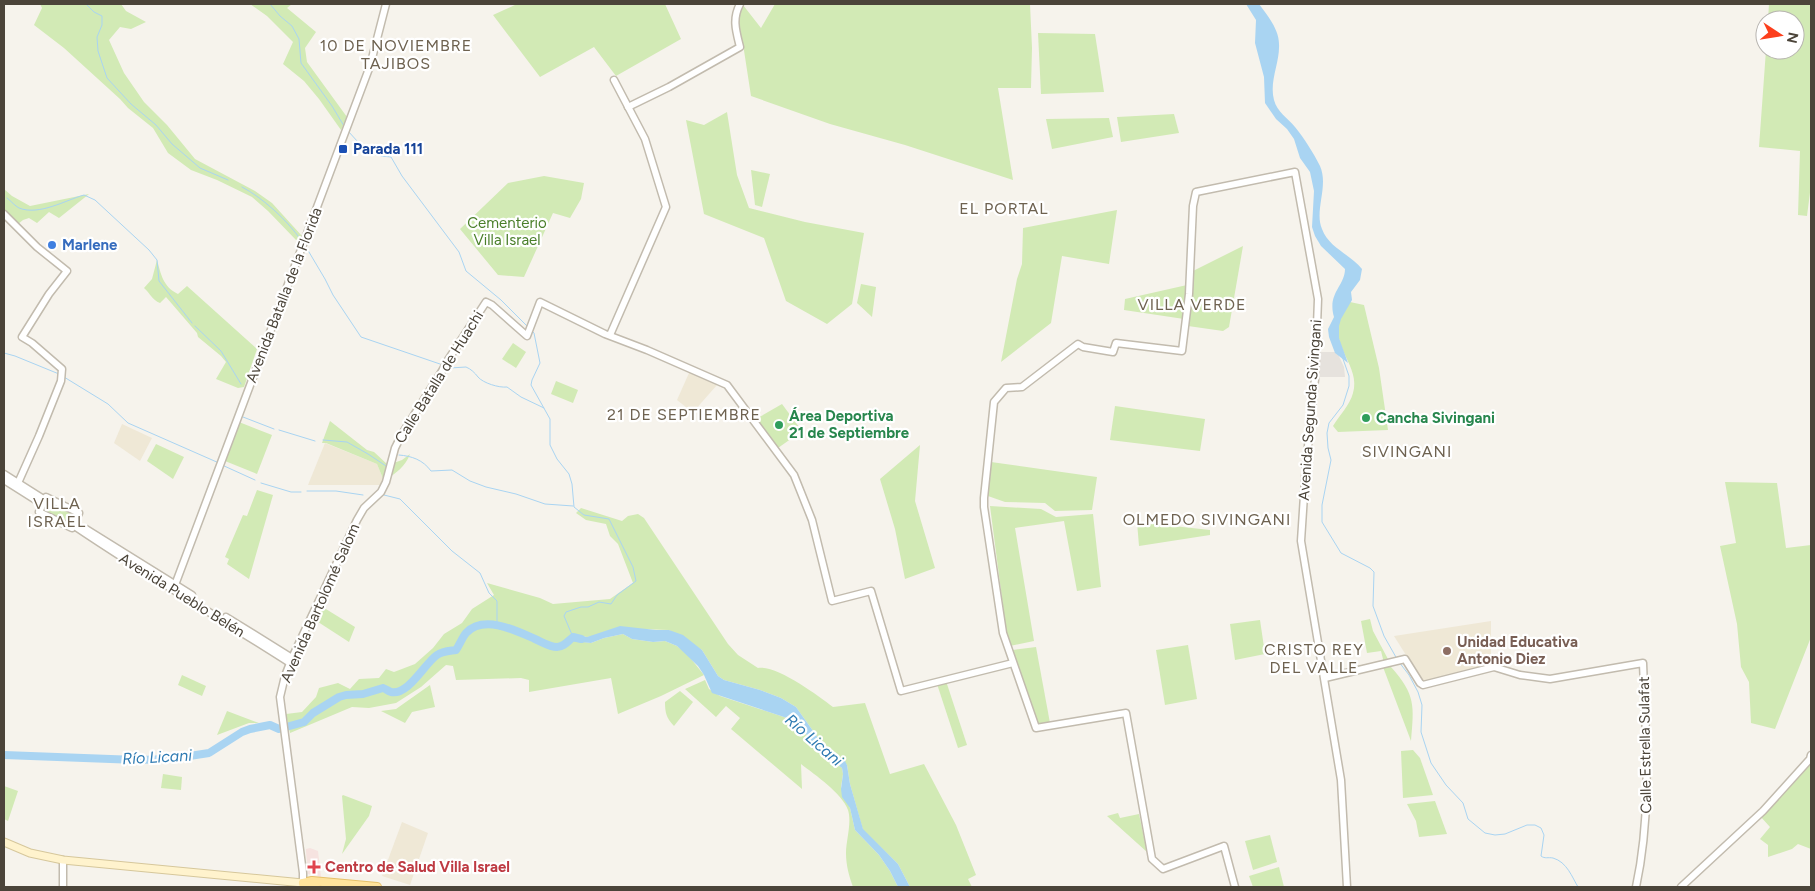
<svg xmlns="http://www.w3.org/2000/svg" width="1815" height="891" font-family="Figtree,sans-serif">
	<rect width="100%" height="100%" fill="#f6f3ec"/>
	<path fill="#e6e2dd" d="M1319,352H1337L1344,367L1345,377H1319Z"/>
	<g fill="#efe8d6">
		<path d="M691,371L716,382L717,385L694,411H691L677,400L689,373Z"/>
		<path d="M122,424L152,438L140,461L114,443Z"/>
		<path d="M325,443L377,464L384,481L381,485H308Z"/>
		<path d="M1491,621V664L1423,682L1394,636Z"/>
		<path d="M402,822L428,833L410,885L382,876Z"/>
	</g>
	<path fill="#f6e3e0" d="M310,848L318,851L321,877L308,874L306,851V849Z"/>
	<g fill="#d2eab5">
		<path d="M40,4H121L126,11L146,22L131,29L120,27L109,40L124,73L144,102L167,125L195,159L255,191L272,203L302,236L296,240L268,211L252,197L217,180L191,170L168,153L153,128L128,108L120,99L64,48L34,25L42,8Z"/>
		<path d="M250,4H292L287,8L316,32L305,48L307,62L347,117L341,130L319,99L304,81L283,64L293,42L267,16Z"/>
		<path d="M517,4H665L681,39L616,76L594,47L540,77L493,15Z"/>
		<path d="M775,4H1030L1032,48L1031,88H998L1013,180L905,145L830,124L751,96L743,44L737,22L738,14L743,5L761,28Z"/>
		<path d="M1769,4H1811V185L1807,216L1798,215L1800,151L1759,147L1766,50H1795V20H1768Z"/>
		<path d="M1038,33L1095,34L1104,92L1041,94Z"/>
		<path d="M727,112L737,175L749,208L805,222L864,233L852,304L827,324L786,301L764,238L704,214L686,120L704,125Z"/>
		<path d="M1174,114L1179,133L1121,142L1117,117Z"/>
		<path d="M1109,118L1113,137L1052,149L1046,119Z"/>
		<path d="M751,170L770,174L762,207L755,205Z"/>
		<path d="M544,176L584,183L581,199L570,218L553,213L524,277L498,275L460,229L508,183Z"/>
		<path d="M4,189L12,196L30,206L89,194L59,218L49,212L37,223L29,218L23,220L18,224L4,209Z"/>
		<path d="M1117,210L1109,264L1062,256L1051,323L1001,362L1017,279L1022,264L1023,228Z"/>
		<path d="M1243,246L1229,327L1223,331L1188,326L1193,271Z"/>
		<path d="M157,260C161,274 163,287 178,294L187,286L257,349L244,387L238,388L216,379L226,362L221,356L198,337L197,333L166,297L160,303C152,300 150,293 144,288L152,279Z"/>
		<path d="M861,284L876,287L872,317L857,303Z"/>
		<path d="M1187,285L1184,319L1124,310L1125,299Z"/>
		<path d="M1350,302L1364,305L1379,368L1388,430L1338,432L1333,426C1339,416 1350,405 1353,393C1361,367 1330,346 1340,319C1343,313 1347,308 1350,302Z"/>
		<path d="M513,343L526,352L516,368L502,359Z"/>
		<path d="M556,381L578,390L573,403L551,394Z"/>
		<path d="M782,404L802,431L778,448L756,419Z"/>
		<path d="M1115,406L1205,419L1200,451L1110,440Z"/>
		<path d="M330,421L367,450L374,452L388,465L402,460L410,454C406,466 395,474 384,481L377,464L326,443H322Z"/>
		<path d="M239,422L272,435L257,474L225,461Z"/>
		<path d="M156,444L184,457L173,479L147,461Z"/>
		<path d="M920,445L915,501L935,568L905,579L895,529L880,479Z"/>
		<path d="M991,462L1097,477L1092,510L1055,511L1045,503L1005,502L988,496Z"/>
		<path d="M1725,482L1777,483L1786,548L1811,545V637L1775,729L1751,723L1749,682L1741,667L1737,624L1720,546L1736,543Z"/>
		<path d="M257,490L273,495L249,579L227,564L229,559L225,557L243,515L247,516Z"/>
		<path d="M50,503L71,512L73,517L72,520L68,523L45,512V505Z"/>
		<path d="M990,506L1041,509L1056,517L1093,514L1101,587L1077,591L1064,521L1015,528L1034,641L1010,646L1006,629Z"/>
		<path d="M581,508L622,521L628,516L638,514L644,518L728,644L738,655L758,668C777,665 817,695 833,707L865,703L890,774L924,764L956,825L976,875L968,879L972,887H910L898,864L863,830L850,784L847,765L844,761L823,745L796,707L781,698L760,690L724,680L718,676L702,650L669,630L639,629L587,637L576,635L570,640L591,643L604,638L623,634L632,639L653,642L665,641L677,646L688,655L704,675L661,696L618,714L611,678L529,692V680L521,678L456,680L453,666L446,665L421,687L396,703L369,708L352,707L290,733L286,714L302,712L316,697L319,688L338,683L350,689L359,679L379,678L386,669L394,672L415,664L433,648L444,634L462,623L472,609L494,595L487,583L540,598L553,604L610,599L633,583L618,544L610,536L606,524L586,520L576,513Z"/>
		<path d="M1137,522L1210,530V535L1139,546Z"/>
		<path d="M321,606L355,627L349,642L315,620Z"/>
		<path d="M1370,619L1373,631L1389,661L1384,663L1381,651L1367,653L1361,621Z"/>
		<path d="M1260,620L1265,654L1235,660L1230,624Z"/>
		<path d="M1188,645L1197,699L1165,705L1156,650Z"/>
		<path d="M1036,647L1050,723L1038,725L1013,650Z"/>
		<path d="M1383,667H1391C1416,695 1414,706 1411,741Z"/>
		<path d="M182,675L206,686L202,696L178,685Z"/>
		<path d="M705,680L709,689L720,696L790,719L808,736L812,745L842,768L843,774L841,787L850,808L855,830L879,855L890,871L898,887H853C849,876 846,865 846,853C846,840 852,823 848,810C842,793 815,775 801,764L802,789L731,729L740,718L726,706L716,717L685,689Z"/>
		<path d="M946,681L967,745L958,748L937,684Z"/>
		<path d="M430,685L435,707L412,712L405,723L381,711L396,709Z"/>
		<path d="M680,691L693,702L674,726C666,718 665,712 665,702Z"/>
		<path d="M227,711L259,723H249L217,735Z"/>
		<path d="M1413,750L1420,758L1433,795L1403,798L1401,751Z"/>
		<path d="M1811,763V849L1798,844L1792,849L1768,857V845L1760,839L1770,827L1760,816Z"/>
		<path d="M163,774L182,777L181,790L161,788Z"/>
		<path d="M4,786L18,791L8,821L4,819Z"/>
		<path d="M343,795L372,806L369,816L342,854L346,839L342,796Z"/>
		<path d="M1435,801L1447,834L1419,837L1416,821L1407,804Z"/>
		<path d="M1118,813L1120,818L1139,814L1147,852L1107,816Z"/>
		<path d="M1270,835L1277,862L1253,870L1245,841Z"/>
		<path d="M1279,867L1284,887H1253L1249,876Z"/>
	</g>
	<g fill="#a9d4f2">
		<path d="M1246,4H1259C1267,15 1279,29 1279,44C1280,63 1269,81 1274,100C1277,112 1288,118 1295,127C1304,138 1313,152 1320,166C1329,186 1314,211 1322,229C1329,248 1350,254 1362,269L1360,280L1351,292L1352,300L1341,319L1339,326V338L1348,363L1335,353L1329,337L1328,329L1334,317C1327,293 1345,286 1345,269L1321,246L1315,236L1312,227L1314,191L1310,172L1300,158L1294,139L1287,129L1276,119L1265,103L1264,77L1255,43L1256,20Z"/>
		<path d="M620,626L656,630H669L683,635L702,650L718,676L724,680L760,690L781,698L796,707L823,745L845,761L847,765L850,784L863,829L898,864L910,887H898L890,871L879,855L855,830L850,808L842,797L841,789L843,774L842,768L812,745L808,736L790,719L712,693L704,675L698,666L677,646L665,641L653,642L632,639L623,634L604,638L591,643L569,641L576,635L587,637Z"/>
	</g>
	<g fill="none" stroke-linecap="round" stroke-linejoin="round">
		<g stroke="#a9d4f2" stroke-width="1">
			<path d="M86,4L94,12L102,16V25L97,37L98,51L107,78L131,104L156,125L172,144L200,168L228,180"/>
			<path d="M270,4L280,16L292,26L299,39L301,63L332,106L344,126"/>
			<path d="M348,131L368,153L377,155"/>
			<path d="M381,156L391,157L402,176L459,252L466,271L501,300L527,326"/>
			<path d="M242,187C263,198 287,220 301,240"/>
			<path d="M7,198C11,201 15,206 19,208C39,216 66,200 84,195L95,200L149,250L157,260L159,281L192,323"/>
			<path d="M306,247L325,279L333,295L361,337L440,364"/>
			<path d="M195,326L221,351L241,384"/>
			<path d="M531,330L534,333L540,363L532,380L531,385L550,419V445L557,459L569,474L572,484L574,507L584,515L609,519L633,567L636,581L617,595L611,604L599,602L588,607H581L566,612L564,616L573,637"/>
			<path d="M4,353L15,356L59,374"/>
			<path d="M1342,356L1349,376V386L1343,405L1329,423L1327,433L1328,448L1331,460L1322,505V522L1341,553L1370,568L1374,572L1373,606L1384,636L1397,659"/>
			<path d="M450,368C455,368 461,367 466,367C471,369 475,373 478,377C483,383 499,388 507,387L521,397L544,408"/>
			<path d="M64,377L108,404L128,423L219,463"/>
			<path d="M243,417L274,429"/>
			<path d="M279,430L315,441"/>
			<path d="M323,440L347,442L368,454L386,466"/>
			<path d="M399,455C412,456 423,460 431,471L452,470L470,481L486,487L516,494L545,504L573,506"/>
			<path d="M222,465L255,480"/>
			<path d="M261,483L291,492H301"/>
			<path d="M307,491H336L363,495"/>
			<path d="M384,495L400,499L452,551L480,573L489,593L497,601V626"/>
			<path d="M1399,662L1409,675L1418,692L1422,705L1421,732L1431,763L1446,785L1463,803L1468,819L1485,833L1495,835L1505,834L1527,825H1535L1541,828L1544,835L1541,856C1545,859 1548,857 1553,858C1567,862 1572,877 1578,887"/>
		</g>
		<path stroke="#a9d4f2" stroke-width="8" d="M4,755L137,760L170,759L209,753L242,732L250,729L270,725L279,729L304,722L313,713L339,697L346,695L363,694L383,688C386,689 388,691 391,692C408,696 425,663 437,655C443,651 450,651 456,650C460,644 462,638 466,633C484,614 517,631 535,639C542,642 550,647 557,647C564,647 568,641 573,637L581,639"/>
		<defs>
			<g id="tertiary">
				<path d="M628,107L669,87L740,47C736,31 732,19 740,4"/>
				<path d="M4,214L37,247L67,271L49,294L22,337L32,343L62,369L61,381L39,436L18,483"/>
				<path d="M610,335L666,207L645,139L614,80"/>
				<path d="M4,474L45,500"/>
				<path d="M4,480L42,504"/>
				<path d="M46,497L79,513L72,528L39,512Z"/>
				<path d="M73,525C144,573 218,617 290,663"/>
				<path d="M86,529L192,595"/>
				<path d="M175,585L370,66L386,4"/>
				<path d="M226,617L292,658"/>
				<path d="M1325,678L1405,659L1420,683L1423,685L1494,667L1520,675L1550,679L1643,663C1646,738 1652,813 1636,887"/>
				<path d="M303,883V873L280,697L285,676L292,658L357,520L364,508L381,492L386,482L395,448L402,434L442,371L448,360L486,302L492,305L527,336L540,302L605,334L647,350L727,385L794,475L812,520L832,601L871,591L901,691L1013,663"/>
				<path d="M63,887V860"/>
				<path d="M1235,887L1224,846L1163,869L1152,859L1126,713L1036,728L1003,633L984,507V498L994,402L1006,388L1022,387L1078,344L1083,347L1113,352L1116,343L1182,351L1189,294L1193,206L1196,192L1295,172L1318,299L1315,379L1306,465L1301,541L1341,780L1347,887"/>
				<path d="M1681,887L1763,811L1810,759L1811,755"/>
			</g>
			<path id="secondary" d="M4,842L30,853L63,860L303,883"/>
			<g id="primary">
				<path d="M303,883L312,881L377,887"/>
				<path d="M303,883L316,887"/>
			</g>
		</defs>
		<use href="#tertiary" stroke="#c2bbae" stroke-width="9"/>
		<use href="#secondary" stroke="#d6c79b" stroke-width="9"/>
		<use href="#primary" stroke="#e6c16a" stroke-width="10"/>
		<use href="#tertiary" stroke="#fff" stroke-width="6"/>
		<use href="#secondary" stroke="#fff3cd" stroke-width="7"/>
		<use href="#primary" stroke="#ffe39c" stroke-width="8"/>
	</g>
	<rect fill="#1a4fb4" stroke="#fff" stroke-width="2" x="338" y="144" width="10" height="10" rx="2.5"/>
	<circle fill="#3f7fe0" stroke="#fff" stroke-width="2" cx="52" cy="245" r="5"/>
	<g fill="#2e9e5b" stroke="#fff" stroke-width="2">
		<circle cx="1366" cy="418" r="5"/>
		<circle cx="779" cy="425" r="5"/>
	</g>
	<circle fill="#8d6e63" stroke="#fff" stroke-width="2" cx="1447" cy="651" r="5"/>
	<path fill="#e0444e" stroke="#fff" stroke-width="2" d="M311.5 859.5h5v5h5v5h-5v5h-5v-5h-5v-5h5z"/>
	<g text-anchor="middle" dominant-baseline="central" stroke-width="4.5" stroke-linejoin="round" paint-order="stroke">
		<g font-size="15" font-weight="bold" fill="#164399" stroke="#fff" text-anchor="start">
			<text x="353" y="149">Parada 111</text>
		</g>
		<g font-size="15" fill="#4a7f2a" stroke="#fff">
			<text x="507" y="223">Cementerio<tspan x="507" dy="17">Villa Israel</tspan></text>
		</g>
		<g font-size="15" font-weight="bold" fill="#366cbe" stroke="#fff" text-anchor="start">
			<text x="62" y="245">Marlene</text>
		</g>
		<g font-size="15" fill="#4b4439" stroke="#fff">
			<text transform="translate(284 295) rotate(-69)">Avenida Batalla de la Florida</text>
			<text transform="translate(439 377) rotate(-58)">Calle Batalla de Huachi</text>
			<text transform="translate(1310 410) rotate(-86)">Avenida Segunda Sivingani</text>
			<text transform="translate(182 595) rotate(32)">Avenida Pueblo Belén</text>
			<text transform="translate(320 603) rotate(-66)">Avenida Bartolomé Salom</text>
			<text transform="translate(1645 745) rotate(-91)">Calle Estrella Sulafat</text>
		</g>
		<g font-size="15" font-weight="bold" fill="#27864d" stroke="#fff" text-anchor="start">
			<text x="789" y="416">Área Deportiva<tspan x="789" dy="17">21 de Septiembre</tspan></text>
			<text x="1376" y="418">Cancha Sivingani</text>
		</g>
		<g font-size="15" font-weight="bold" fill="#785e54" stroke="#fff" text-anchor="start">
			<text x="1457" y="642">Unidad Educativa<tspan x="1457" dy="17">Antonio Diez</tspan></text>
		</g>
		<g font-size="15" font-weight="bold" fill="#be3a42" stroke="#fff" text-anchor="start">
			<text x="325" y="867">Centro de Salud Villa Israel</text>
		</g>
		<g font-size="16" letter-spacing="1" fill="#6e6250" stroke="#fff">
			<text x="396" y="45">10 DE NOVIEMBRE<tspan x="396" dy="18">TAJIBOS</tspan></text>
			<text x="1004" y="208">EL PORTAL</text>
			<text x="1192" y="304">VILLA VERDE</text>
			<text x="684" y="414">21 DE SEPTIEMBRE</text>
			<text x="1407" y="451">SIVINGANI</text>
			<text x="57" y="503">VILLA<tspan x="57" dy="18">ISRAEL</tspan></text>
			<text x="1207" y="519">OLMEDO SIVINGANI</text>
			<text x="1314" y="649">CRISTO REY<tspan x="1314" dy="18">DEL VALLE</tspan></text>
		</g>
		<g font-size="16" font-style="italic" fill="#2e7ab2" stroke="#fff">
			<text transform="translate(814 740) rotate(41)">Río Licani</text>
			<text transform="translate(157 757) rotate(-3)">Río Licani</text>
		</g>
	</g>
	<rect width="1815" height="891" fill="none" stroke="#4b4439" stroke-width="10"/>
	<g transform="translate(1780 35) rotate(102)"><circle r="24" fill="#ffffff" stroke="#b7b4b0"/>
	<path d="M0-4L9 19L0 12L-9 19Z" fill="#fc3f1d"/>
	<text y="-8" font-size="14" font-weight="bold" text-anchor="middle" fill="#4b4439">N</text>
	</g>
</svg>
